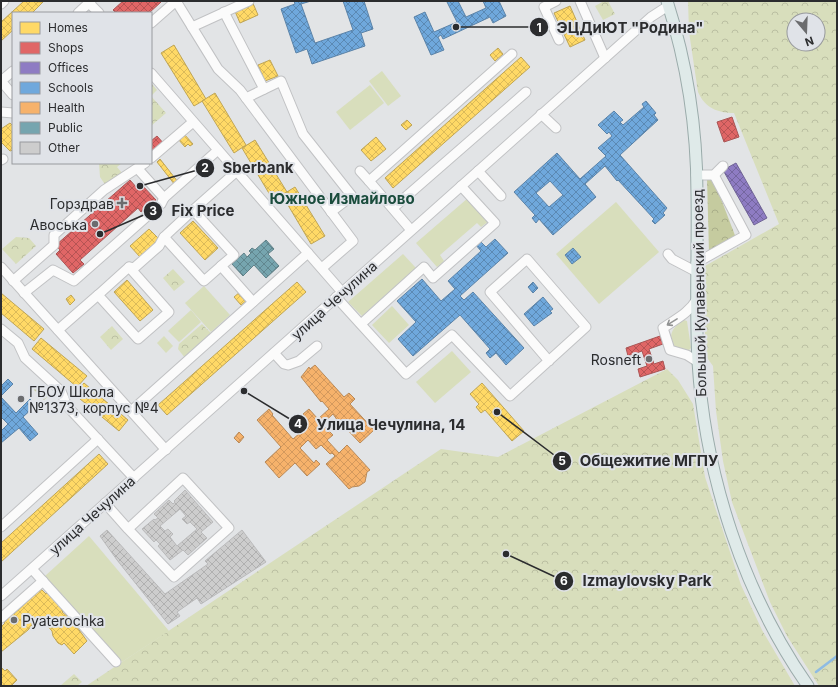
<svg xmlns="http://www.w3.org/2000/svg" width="838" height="687" font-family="Inter,sans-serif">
	<defs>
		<pattern id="forest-crowns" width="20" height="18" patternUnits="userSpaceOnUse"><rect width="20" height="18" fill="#c5cb9f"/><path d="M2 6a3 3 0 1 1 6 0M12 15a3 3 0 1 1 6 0" fill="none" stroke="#a9ae89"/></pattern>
		<pattern id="park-crowns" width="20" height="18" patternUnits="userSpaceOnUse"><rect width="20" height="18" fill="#d8debc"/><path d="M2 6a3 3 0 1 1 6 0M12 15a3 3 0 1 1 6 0" fill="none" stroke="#babfa2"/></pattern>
		<pattern id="homes-cross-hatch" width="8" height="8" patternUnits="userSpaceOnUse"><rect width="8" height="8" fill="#ffd966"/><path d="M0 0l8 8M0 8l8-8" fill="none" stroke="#dbba59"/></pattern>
		<pattern id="shops-cross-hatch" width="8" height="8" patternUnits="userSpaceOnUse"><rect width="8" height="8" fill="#e06666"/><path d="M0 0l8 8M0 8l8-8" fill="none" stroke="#b65454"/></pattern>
		<pattern id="offices-cross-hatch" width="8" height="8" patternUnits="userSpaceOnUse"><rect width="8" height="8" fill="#8e7cc3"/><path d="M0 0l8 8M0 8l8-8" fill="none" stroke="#74669f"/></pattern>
		<pattern id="schools-cross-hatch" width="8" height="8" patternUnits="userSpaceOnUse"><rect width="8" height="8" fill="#6fa8dc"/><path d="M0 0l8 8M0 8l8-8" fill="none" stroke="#5b89b3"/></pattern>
		<pattern id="health-cross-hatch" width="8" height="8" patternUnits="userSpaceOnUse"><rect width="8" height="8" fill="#f6b26b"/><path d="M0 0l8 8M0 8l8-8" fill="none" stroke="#d3995d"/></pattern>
		<pattern id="public-cross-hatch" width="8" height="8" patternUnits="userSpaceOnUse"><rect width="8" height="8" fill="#76a5af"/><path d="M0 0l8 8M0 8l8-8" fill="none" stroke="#61878f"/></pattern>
		<pattern id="building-cross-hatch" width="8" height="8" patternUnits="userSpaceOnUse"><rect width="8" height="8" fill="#cdcdcd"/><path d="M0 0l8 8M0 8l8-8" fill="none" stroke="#b0b0b0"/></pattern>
	</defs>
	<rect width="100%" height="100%" fill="#e2e4e6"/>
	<g fill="#d8debc">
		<path d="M382,71L401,96L388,106L369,81Z"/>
		<path d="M370,85L384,103L350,130L336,112Z"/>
		<path d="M468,198L489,221L481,227L477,223L440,255L444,261L437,267L416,243Z"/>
		<path d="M616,202L659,252L599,304L556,254Z"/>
		<path d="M403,254L416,268L362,316L348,302Z"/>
		<path d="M204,286L230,315L211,332L185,303Z"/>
		<path d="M392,306L409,325L389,343L372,325Z"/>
		<path d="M191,310L201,322L179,342L168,331Z"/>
		<path d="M684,320L687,321L691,348L687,352L676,350C667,336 671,328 684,320Z"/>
		<path d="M164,336L173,346L166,353L157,343Z"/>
		<path d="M452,351L471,372L435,403L416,382Z"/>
		<path d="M89,536L169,631L122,662L45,576Z"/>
	</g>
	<path fill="url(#forest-crowns)" d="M707,178H713L736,238L709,253Z"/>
	<g fill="url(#park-crowns)" fill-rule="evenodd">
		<path d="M604,1H608L615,14L603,20L595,6Z"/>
		<path d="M688,1H837V686H819L787,636L770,602L732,502L723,461L716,411L713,366L705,355V266L779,224L734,113C718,113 705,108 698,92L689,32ZM794,20H818V44H794Z"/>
		<path d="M152,84L157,90L151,96L166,113L151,126V85Z"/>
		<path d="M99,163H122L117,167L122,173L106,186L100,177Z"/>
		<path d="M16,237L29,238L36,246L16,264L2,249Z"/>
		<path d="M173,269L185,282L174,291L163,278Z"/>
		<path d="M202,324L212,334L185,358L178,349L179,344Z"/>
		<path d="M112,326L123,339L111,350L100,337Z"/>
		<path d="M667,369L678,380L693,404L705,477L741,585L762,630L795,686H86L441,449L498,457Z"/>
		<path d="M40,384L50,395L44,400L33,389Z"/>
		<path d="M74,674L82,682L77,686H60Z"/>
	</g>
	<g fill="url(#homes-cross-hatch)" stroke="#bfa555">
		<path d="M24,1L43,2L32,13H13V30L1,41V22Z"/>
		<path d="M252,1L258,15L240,23L234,9Z"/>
		<path d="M570,6L585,40L570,47L554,13Z"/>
		<path d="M174,45L206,99L194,106L161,53Z"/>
		<path d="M498,48L503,54L495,61L490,55Z"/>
		<path d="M521,57L530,67L393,188L385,178Z"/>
		<path d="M270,60L278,76L265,81L258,65Z"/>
		<path d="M215,93L246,145L234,153L202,101Z"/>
		<path d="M407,120L412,125L406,130L401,125Z"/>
		<path d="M10,123L13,126V150L10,151L1,142V129Z"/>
		<path d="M184,134L193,144L190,146L188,144L185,147L178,139Z"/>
		<path d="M376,137L386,149L371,161L361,150Z"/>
		<path d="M255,140L287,192L273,200L242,148Z"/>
		<path d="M160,159L178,182L175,185L157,162Z"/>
		<path d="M295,187L325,236L311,244L282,195Z"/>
		<path d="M193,221L218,248L205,260L180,233Z"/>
		<path d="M149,229L159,239L140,257L130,246Z"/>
		<path d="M127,280L153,310L140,321L114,292Z"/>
		<path d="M297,282L306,292L167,415L158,405Z"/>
		<path d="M240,292L247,300L241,305L234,297Z"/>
		<path d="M1,293L44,329L34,341L1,313Z"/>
		<path d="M71,295L75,300L70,305L66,299Z"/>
		<path d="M41,338L87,376L77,387L32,349Z"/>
		<path d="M84,383L128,420L119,431L74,394Z"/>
		<path d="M482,383L524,431L512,441L485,410L481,413L476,407L479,404L470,394Z"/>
		<path d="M99,454L108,464L1,562V543Z"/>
		<path d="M41,589L46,594L47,593L50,596L52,595L63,611L62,612L79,626L77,627L87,641L74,654L64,643L62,645L58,643L53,636L52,631L39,616L31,624L32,625L28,630L1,652V627L5,623L4,622L8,619L7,617L13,612L14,614Z"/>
		<path d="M1,667L5,671L7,669L17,680L11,686H1Z"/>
	</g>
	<g fill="url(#shops-cross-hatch)" stroke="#a55">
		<path d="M123,1H160L161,2L149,13H116L113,10Z"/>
		<path d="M732,117L739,137L724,142L717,122Z"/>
		<path d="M157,136L165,145L151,157V141Z"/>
		<path d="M130,180L137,188L141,184L156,200L141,212L138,208L80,260L84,264L73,273L56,254L60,250L56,245Z"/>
		<path d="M660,336L663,344L649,349L654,364L663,361L665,369L640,377L638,369L647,366L642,351L628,356L626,348Z"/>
	</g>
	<path fill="url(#offices-cross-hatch)" stroke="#706496" d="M736,163L767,218L754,225L723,170Z"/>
	<g fill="url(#schools-cross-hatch)" stroke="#5b83a8" fill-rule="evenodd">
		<path d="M294,1H311L301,4L315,43L353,30L343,1H364L373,29L361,33L365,46L312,64L307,49L296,53L281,9L295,4Z"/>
		<path d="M449,1H458L466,17L486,8L483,1H499L506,16L493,23L490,17L443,39L441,35L438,37L444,50L431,55L414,17L425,12L434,32L457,22L447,2Z"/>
		<path d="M646,101L656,113L654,115L658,120L620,155L667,208L663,213L665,215L655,224L652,221L654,219L618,180L617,181L605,166L585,184L596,197L553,235L539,219L536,223L532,218L535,215L514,192L557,153L580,179L606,156L598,148L612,136L609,132L607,134L598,125L614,111L623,120L620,122L623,125L644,107L642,104ZM550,181L563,195L549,207L536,193Z"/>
		<path d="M495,239L508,253L460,296L464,300L473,292L524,348L506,365L496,353L490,358L486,353L490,349L460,315L413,356L398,339L416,322L397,301L422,279L441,301L455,289L448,281L481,251L475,244L480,241L486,247Z"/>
		<path d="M573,248L581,257L572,264L565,255Z"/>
		<path d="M533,282L538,288L533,293L528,287Z"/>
		<path d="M543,297L553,309L550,311L552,313L534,326L524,314Z"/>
		<path d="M8,379L13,384L1,396V386Z"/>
		<path d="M1,397L16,413L30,399L35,406L23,417L38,434L30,441L19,428L1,443V431L8,424L1,417Z"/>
	</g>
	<g fill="url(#health-cross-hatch)" stroke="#b98a59">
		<path d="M315,365L344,397L349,393L355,399L350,404L374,430L360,443L341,423L340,424L333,414L322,424L333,435L327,440L339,453L347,445L370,470L367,472L365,482L359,486L352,487L349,489L326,464L335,456L332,453L330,454L321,445L316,449L308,440L300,448L314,463L316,460L320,464L307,476L295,463L279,478L265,462L281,447L257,420L269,409L273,414L272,415L293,439L300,433L292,424L304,415L303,414L309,409L318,419L329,409L322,401L321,402L301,377L309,367L310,369Z"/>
		<path d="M239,432L244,437L239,443L234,438Z"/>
	</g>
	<path fill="url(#public-cross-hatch)" stroke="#608188" d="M266,240L274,249L268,254L279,266L266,278L254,265L243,276L232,264L244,253L247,257L251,253L249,251L252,248L255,250Z"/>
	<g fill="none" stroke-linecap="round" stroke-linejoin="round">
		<path stroke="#8ebbe3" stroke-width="2.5" d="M816,672L837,656"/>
	</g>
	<g fill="url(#building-cross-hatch)" stroke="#bababb" fill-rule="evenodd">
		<path d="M185,490L213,522L201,532L207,538L188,555L183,550L170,560L158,546L160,544L156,540L154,542L142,529L154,519L155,520L158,518L154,514L169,500L173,504L175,502L174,501ZM180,509L186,516L182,519L187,524L190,522L197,529L177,546L170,537L173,534L168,529L165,531L160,526Z"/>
		<path d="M107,530L165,594L208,564L205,561L242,530L266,562L201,604L197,598L177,612L180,616L168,624L117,560L100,536Z"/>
	</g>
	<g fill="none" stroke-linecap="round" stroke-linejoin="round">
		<defs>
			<g id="minor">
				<path d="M176,1L218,69L240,90L353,241L322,268"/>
				<path d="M556,1L544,7L559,40"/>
				<path d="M580,1L605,58"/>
				<path d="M89,3L99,13"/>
				<path d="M1,4L4,1"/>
				<path d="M224,12L264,89"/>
				<path d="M78,13L91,1"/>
				<path d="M151,23L176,1"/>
				<path d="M192,27L249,1"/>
				<path d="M151,73L342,292"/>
				<path d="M1,81L13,95"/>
				<path d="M1,81L13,71"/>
				<path d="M246,98L281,81L303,134L352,196L331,212"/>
				<path d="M1,112L13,113"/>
				<path d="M541,114L556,128"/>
				<path d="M151,158L193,122"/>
				<path d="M1,160L3,159"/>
				<path d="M138,169L164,198L218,150"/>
				<path d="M237,171L193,210L234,255L221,266L253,302"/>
				<path d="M360,171L369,181"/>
				<path d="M478,171L501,196"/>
				<path d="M696,175H714L723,166"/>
				<path d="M393,208L526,92"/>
				<path d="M193,210L164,237L204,281L221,266"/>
				<path d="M411,230L369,181L512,54"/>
				<path d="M668,254L672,259L693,270H696"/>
				<path d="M696,263L746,235L714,175"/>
				<path d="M1,267L166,450"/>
				<path d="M129,267L169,312L138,339L98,295Z"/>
				<path d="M129,267L134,268L159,246L164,237"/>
				<path d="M13,281L54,245V235L104,190L145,163"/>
				<path d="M24,293L53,270L74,281L161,204L164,198"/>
				<path d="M336,297L406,374L452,335L510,396L586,327L527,259L490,292L549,361"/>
				<path d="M697,299C689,313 676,319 663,328L670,350L687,355L698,362"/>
				<path d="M361,324L424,267L433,278L495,223L461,186"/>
				<path d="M1,329L18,343L25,358L61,391L67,406L134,478"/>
				<path d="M58,330L98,295"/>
				<path d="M274,353L284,364L288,365L299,361L317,346"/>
				<path d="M131,411L308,253"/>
				<path d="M105,503L128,529L183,478L229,528L174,577L128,529"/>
				<path d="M1,527L98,439"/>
				<path d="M32,569L116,662"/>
				<path d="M1,596L605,58L651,17L668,6"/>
				<path d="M1,618L43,581"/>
			</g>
			<path id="major" d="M667,1C687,63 697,129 697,194C698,250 695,306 698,362C705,475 743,593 808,686"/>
		</defs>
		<use href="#minor" stroke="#c1c2c4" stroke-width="11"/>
		<use href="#major" stroke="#9aabaa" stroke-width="13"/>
		<use href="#minor" stroke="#fbfbfb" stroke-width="9"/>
		<use href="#major" stroke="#dfeae9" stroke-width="11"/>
	</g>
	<defs><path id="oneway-shaft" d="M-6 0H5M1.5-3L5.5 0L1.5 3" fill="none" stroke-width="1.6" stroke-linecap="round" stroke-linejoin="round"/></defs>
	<use stroke="#939494" href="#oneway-shaft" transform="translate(672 322) rotate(148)"/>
	<g fill="#6b6c6e" stroke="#e0e3e8" stroke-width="1.5">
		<path d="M120 197h4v4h4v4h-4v4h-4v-4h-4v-4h4z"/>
		<circle cx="95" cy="224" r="4"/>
		<circle cx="649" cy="359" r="4"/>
		<circle cx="21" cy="399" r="4"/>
		<circle cx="14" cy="620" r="4"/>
	</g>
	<g text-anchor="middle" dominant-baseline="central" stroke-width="4" stroke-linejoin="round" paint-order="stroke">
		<g font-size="14" fill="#2b2c2e" stroke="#e0e3e8" text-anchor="end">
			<text x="114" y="203">Горздрав</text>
			<text x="87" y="224">Авоська</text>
			<text x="641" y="359">Rosneft</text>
			<text x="29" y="391" text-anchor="start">ГБОУ Школа<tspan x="29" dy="16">№1373, корпус №4</tspan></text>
			<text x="22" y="620" text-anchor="start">Pyaterochka</text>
		</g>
		<g font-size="14" fill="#2b2c2e" stroke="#e0e3e8">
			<text transform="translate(699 293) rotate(-91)">Большой Купавенский проезд</text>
			<text transform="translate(334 300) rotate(-42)">улица Чечулина</text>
			<text transform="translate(92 515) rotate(-42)">улица Чечулина</text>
		</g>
		<g font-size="15" font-weight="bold" fill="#1a4c3c" stroke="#e0e3e8">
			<text x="342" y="198">Южное Измайлово</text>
		</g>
	</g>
	<path fill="none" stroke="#2b2c2e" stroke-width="1.5" d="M456 27L539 27M140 186L205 168M100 234L153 211M244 391L298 424M497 412L562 461M506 554L564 581"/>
	<g fill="#2b2c2e" stroke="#e0e3e8" stroke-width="1.5">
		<circle cx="456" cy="27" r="4"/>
		<circle cx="140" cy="186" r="4"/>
		<circle cx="100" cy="234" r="4"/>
		<circle cx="244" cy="391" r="4"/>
		<circle cx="497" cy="412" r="4"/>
		<circle cx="506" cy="554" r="4"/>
		<circle cx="539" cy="27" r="10"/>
		<circle cx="205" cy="168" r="10"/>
		<circle cx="153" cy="211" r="10"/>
		<circle cx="298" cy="424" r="10"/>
		<circle cx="562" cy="461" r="10"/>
		<circle cx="564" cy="581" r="10"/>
	</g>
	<g font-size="12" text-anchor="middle" font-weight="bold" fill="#fff">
		<text x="539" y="32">1</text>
		<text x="205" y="172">2</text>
		<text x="153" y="215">3</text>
		<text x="298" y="428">4</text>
		<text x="562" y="465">5</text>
		<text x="564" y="585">6</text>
	</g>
	<g font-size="15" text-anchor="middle" font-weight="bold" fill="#2b2c2e" stroke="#e0e3e8" stroke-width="4" stroke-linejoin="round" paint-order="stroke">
		<text x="630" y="33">ЭЦДиЮТ "Родина"</text>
		<text x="258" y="173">Sberbank</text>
		<text x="203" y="216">Fix Price</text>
		<text x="391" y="430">Улица Чечулина, 14</text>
		<text x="649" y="466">Общежитие МГПУ</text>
		<text x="647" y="586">Izmaylovsky Park</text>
	</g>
	<rect width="838" height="687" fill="none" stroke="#2b2c2e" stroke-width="4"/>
	<rect x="12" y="12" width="140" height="152" fill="#e0e3e8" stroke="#989a9e"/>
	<rect x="20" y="22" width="20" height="12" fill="#ffd966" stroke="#989a9e"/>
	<text x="48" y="32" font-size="12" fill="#2b2c2e">Homes</text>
	<rect x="20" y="42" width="20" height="12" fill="#e06666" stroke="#989a9e"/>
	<text x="48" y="52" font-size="12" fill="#2b2c2e">Shops</text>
	<rect x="20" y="62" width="20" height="12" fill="#8e7cc3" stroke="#989a9e"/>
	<text x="48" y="72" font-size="12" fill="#2b2c2e">Offices</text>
	<rect x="20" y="82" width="20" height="12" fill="#6fa8dc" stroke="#989a9e"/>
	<text x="48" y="92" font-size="12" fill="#2b2c2e">Schools</text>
	<rect x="20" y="102" width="20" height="12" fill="#f6b26b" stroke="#989a9e"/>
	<text x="48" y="112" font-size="12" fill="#2b2c2e">Health</text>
	<rect x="20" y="122" width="20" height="12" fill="#76a5af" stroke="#989a9e"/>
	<text x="48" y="132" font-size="12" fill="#2b2c2e">Public</text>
	<rect x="20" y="142" width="20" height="12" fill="#cdcdcd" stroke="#989a9e"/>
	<text x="48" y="152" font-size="12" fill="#2b2c2e">Other</text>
	<g transform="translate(806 32) rotate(161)"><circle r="19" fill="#e0e3e8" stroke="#989a9e"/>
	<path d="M0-3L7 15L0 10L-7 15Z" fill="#6b6c6e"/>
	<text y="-6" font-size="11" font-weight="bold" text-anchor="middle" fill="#2b2c2e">N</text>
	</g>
</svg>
